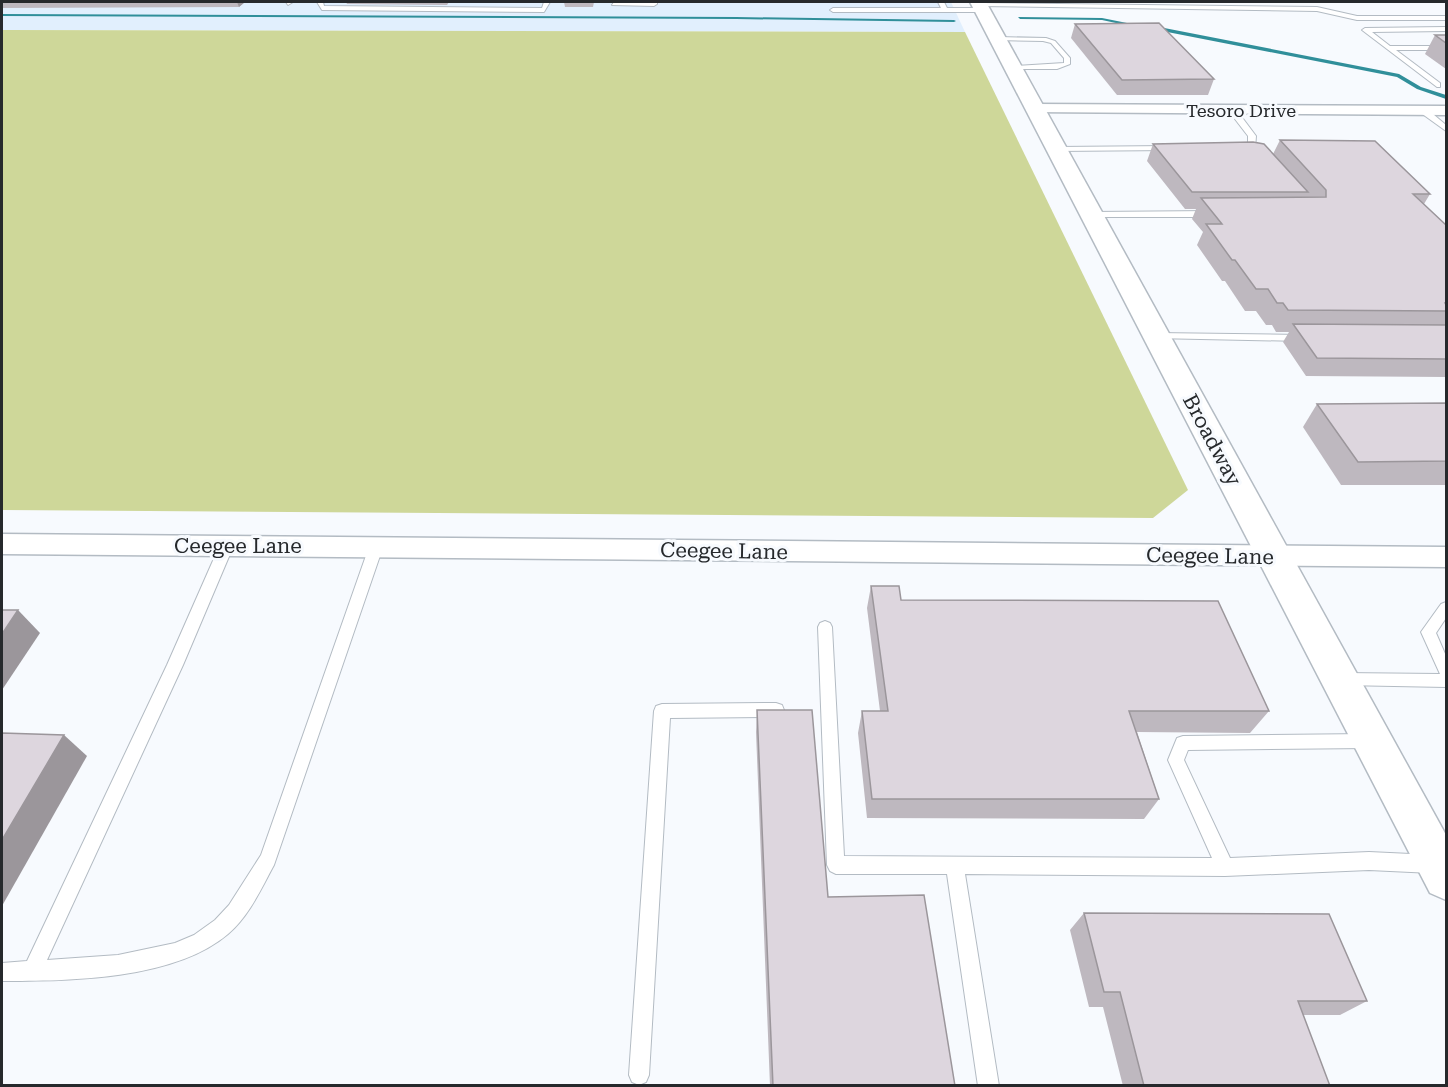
<svg xmlns="http://www.w3.org/2000/svg" width="1448" height="1087" font-family="'Roboto Serif',serif">
	<rect width="100%" height="100%" fill="#f7fafe"/>
	<path fill="#e1effd" d="M2,2H951L965,32L2,30Z"/>
	<path fill="#ced799" d="M2,30L965,32L1188,490L1153,518L2,510Z"/>
	<g fill="none" stroke-linecap="round" stroke-linejoin="round">
		<g fill="#308f9a" fill-rule="evenodd">
			<path d="M2,14L736,17L954,20L956,21L954,22L736,19L2,16Z"/>
			<path d="M1018,17L1102,18L1142,26L1139,28L1102,20L1020,19Z"/>
			<path d="M1154,26L1399,74L1421,87L1446,95V99L1417,89L1397,77L1152,29Z"/>
		</g>
		<defs>
			<g id="service">
				<path d="M286,2H293L288,5Z"/>
				<path d="M317,2H323L324,6L542,8L544,2H550L544,12L322,10Z"/>
				<path d="M614,2H657V4L654,6L612,5Z"/>
				<path d="M938,2H944L947,8H982L985,10L982,12H833L830,10L833,8H941Z"/>
				<path d="M980,3L1317,7L1357,16H1446V20H1357L1317,11L978,6Z"/>
				<path d="M1446,27V31L1372,32L1390,46H1446V50H1396L1440,83V87H1437L1362,30L1365,28Z"/>
				<path d="M998,37L1046,38L1055,41L1070,58V64L1057,69H1012L1010,68L1014,66L1064,63V58L1051,43L1043,41L996,40Z"/>
				<path d="M1229,108H1235L1256,136L1255,149L1248,147V136L1228,110Z"/>
				<path d="M1421,109H1427L1446,125V131L1421,113Z"/>
				<path d="M1169,146H1172V150L1057,151L1053,149L1057,147Z"/>
				<path d="M1092,212L1212,211L1217,214L1212,217H1089L1087,215Z"/>
				<path d="M1157,333L1301,335L1306,338L1301,341L1153,338V334Z"/>
				<path d="M226,542L233,547L183,665L47,960L118,955L175,943L194,935L215,920L229,905L261,855L369,547L376,542L381,543L383,547L274,865C261,889 249,916 228,934C174,980 69,981 2,981V963L27,961L167,665L219,547Z"/>
				<path d="M1446,602V618L1436,633L1446,656V687L1342,685L1337,684L1334,679L1337,674L1342,673L1440,674L1421,632L1441,604Z"/>
				<path d="M825,621L830,623L832,627L844,856L1212,858L1168,760L1177,738L1183,736L1368,734L1374,736L1376,741L1374,746L1368,748L1188,750L1184,760L1230,858L1369,852L1432,855L1438,858L1441,864L1438,870L1432,873L1369,870L1225,876L965,874L999,1086H978L947,874H836L830,871L827,865L818,627L820,623Z"/>
				<path d="M776,703L782,705L784,710L782,715L776,717L670,718L649,1075L646,1082L639,1085L632,1082L629,1075L654,711L656,706L662,704Z"/>
			</g>
			<g id="minor">
				<path d="M1036,104L1446,106V115L1031,112L1028,109L1031,106Z"/>
				<path d="M2,534L1446,547V567L2,554Z"/>
			</g>
			<path id="secondary" d="M970,2H986L1446,835V900L1430,893Z"/>
		</defs>
		<use href="#service" stroke="#b3bbc3" stroke-width="2"/>
		<use href="#minor" stroke="#b3bbc3" stroke-width="3"/>
		<use href="#secondary" stroke="#b3bbc3" stroke-width="3"/>
		<use href="#service" fill="#fff" fill-rule="evenodd"/>
		<use href="#minor" fill="#fff" fill-rule="evenodd"/>
		<use href="#secondary" fill="#fff" fill-rule="evenodd"/>
	</g>
	<g fill="#beb8bf">
		<path d="M2,2H245L239,7L2,8Z"/>
		<path d="M346,2H449L447,5L347,4Z"/>
		<path d="M564,2H594L593,7H565Z"/>
		<rect x="768" y="2" width="152" height="1"/>
		<path d="M1075,24L1214,79L1208,95H1117L1071,38Z"/>
		<path d="M1435,35H1446V69L1425,54Z"/>
		<path d="M1280,140L1430,194L1424,204L1446,225V377L1306,376L1283,342L1289,332H1276L1272,325H1266L1256,311H1245L1225,281H1222L1197,245L1203,232L1192,219L1196,209H1185L1147,161L1153,144L1273,154Z"/>
		<path d="M1446,403V485H1341L1303,427L1317,404Z"/>
		<path d="M871,586L901,600L1269,711L1250,733L1137,732L1159,799L1144,819L867,818L858,733L862,711H880L867,608Z"/>
		<path d="M757,710L828,897L955,1086H770L756,732Z"/>
		<path d="M1084,913L1367,1001L1340,1015H1303L1330,1086H1123L1103,1007H1089L1070,930Z"/>
	</g>
	<g fill="#9b969b">
		<path d="M237,2H245L239,7Z"/>
		<path d="M18,610L40,633L2,690V634Z"/>
		<path d="M64,735L87,756L2,906V840Z"/>
	</g>
	<g fill="#ddd6de" stroke="#9b969b" stroke-width="1.5">
		<path d="M1159,23L1214,79L1122,80L1075,24Z"/>
		<path d="M1435,35H1446V43Z"/>
		<path d="M1280,140L1375,141L1430,194H1413L1446,225V303H1445L1446,305V311L1288,310L1283,303H1277L1268,289H1256L1235,260H1232L1206,224H1222L1201,198L1326,197V190Z"/>
		<path d="M1253,142L1264,144L1308,192H1192L1153,144Z"/>
		<path d="M1293,324L1446,325V359L1317,358Z"/>
		<path d="M1446,403V461L1358,462L1317,404Z"/>
		<path d="M871,586H899L901,600L1218,601L1269,711H1129L1159,799H872L862,711H888Z"/>
		<path d="M2,610H18L2,634Z"/>
		<path d="M757,710H812L828,897L924,895L955,1086H773Z"/>
		<path d="M2,733L64,735L2,840Z"/>
		<path d="M1084,913L1329,914L1367,1001H1298L1330,1086H1144L1120,992H1104Z"/>
	</g>
	<g text-anchor="middle" dominant-baseline="central" stroke-width="6" stroke-linejoin="round" paint-order="stroke">
		<g font-size="18" fill="#26292c" stroke="#f7fafe">
			<text x="1241" y="110">Tesoro Drive</text>
		</g>
		<g font-size="21" fill="#26292c" stroke="#f7fafe">
			<text transform="translate(1212 440) rotate(62)">Broadway</text>
			<text x="238" y="546">Ceegee Lane</text>
			<text transform="translate(724 551) rotate(1)">Ceegee Lane</text>
			<text transform="translate(1210 556) rotate(1)">Ceegee Lane</text>
		</g>
	</g>
	<rect width="1448" height="1087" fill="none" stroke="#26292c" stroke-width="6"/>
</svg>
